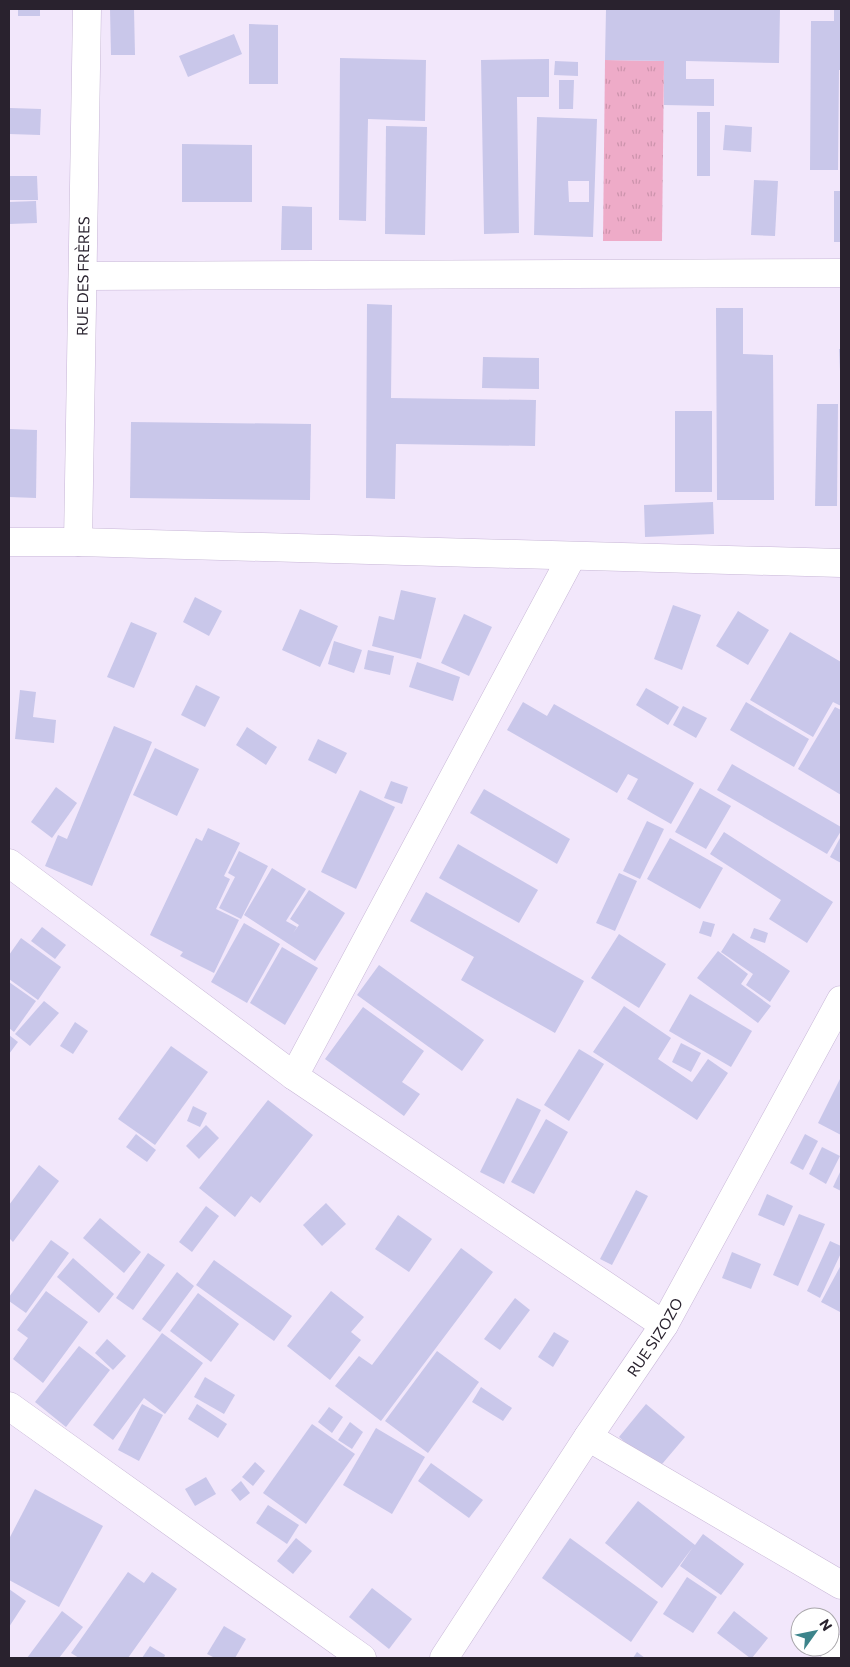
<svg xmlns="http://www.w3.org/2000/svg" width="850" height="1667" font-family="Commissioner,sans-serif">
	<defs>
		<pattern id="grass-tufts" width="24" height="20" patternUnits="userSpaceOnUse" patternTransform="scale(1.25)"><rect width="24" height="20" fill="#eeabc8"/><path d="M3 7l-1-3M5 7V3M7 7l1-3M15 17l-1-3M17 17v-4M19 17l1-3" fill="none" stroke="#cc93ac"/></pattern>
	</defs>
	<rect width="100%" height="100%" fill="#f2e7fb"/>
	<path fill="url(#grass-tufts)" d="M605,60L664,61L662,241H603Z"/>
	<g fill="#c9c7ea" fill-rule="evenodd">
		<rect x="18" y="9" width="22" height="7"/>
		<path d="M110,9H134L135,55H111Z"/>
		<path d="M606,9H780L779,63L686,61V79H714V106L664,105V61L605,60Z"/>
		<path d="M834,9H841V70H839L838,170H810L811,21H834Z"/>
		<path d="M249,24L278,25V84H249Z"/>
		<path d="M234,34L242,54L188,77L179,56Z"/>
		<path d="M340,58L426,60L425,121L368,119L366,221L339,220Z"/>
		<path d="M549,59V97H517L519,233L484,234L481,60Z"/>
		<path d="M555,61L578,62V76L554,75Z"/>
		<path d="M559,80H574L573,109H559Z"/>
		<path d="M10,108L41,109L40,135L9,134Z"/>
		<rect x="697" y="112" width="13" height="64"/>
		<path d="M537,117L597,119L593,237L534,235ZM568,181H589V202H569Z"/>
		<path d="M725,125L752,127L751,152L723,150Z"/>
		<path d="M386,126L427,127L425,235L385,234Z"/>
		<path d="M182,144L252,145V202H182Z"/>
		<path d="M9,176H37L38,200H9Z"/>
		<path d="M754,180L778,181L775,236L751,235Z"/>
		<rect x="834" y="191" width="7" height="51"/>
		<path d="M36,201L37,223L9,224V202Z"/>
		<path d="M282,206L312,207V250H281Z"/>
		<path d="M367,304L392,305L391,398L536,400L535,446L396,444L395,499L366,498Z"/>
		<path d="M716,308H743V354L773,355L774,500H717Z"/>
		<path d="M839,349H841V371H840Z"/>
		<path d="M483,357L539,358V389L482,388Z"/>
		<path d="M817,404H838L837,506H815Z"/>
		<rect x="675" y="411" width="37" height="81"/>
		<path d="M131,422L311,424L310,500L130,498Z"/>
		<path d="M9,429L37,430L36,498L9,497Z"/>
		<path d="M713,502L714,534L645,537L644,505Z"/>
		<path d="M401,590L436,598L421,659L372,646L379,616L394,620Z"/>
		<path d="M195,597L222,611L209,636L183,622Z"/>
		<path d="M673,605L701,615L682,670L654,659Z"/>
		<path d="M300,609L338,626L320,667L282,650Z"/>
		<path d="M738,611L769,630L748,665L716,646Z"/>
		<path d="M464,614L492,627L469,676L441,663Z"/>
		<path d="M131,622L157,633L134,688L107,677Z"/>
		<path d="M790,632L841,662V706L833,702L813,737L750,700Z"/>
		<path d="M334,641L362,650L354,673L328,664Z"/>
		<path d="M368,650L394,656L390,675L364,669Z"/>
		<path d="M417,662L460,677L453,701L409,687Z"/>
		<path d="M196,685L220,697L205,727L181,715Z"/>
		<path d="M646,688L679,707L668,725L636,705Z"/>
		<path d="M20,690L36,692L33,717L56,720L54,743L15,739Z"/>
		<path d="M523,702L547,716L554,704L694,783L671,824L627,799L638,779L628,774L617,793L507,730Z"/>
		<path d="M746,702L809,739L794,767L730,730Z"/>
		<path d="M683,706L707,718L696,738L673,725Z"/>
		<path d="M835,707L841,710V795L798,769Z"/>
		<path d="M114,726L152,742L92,886L45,866L58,835L67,839Z"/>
		<path d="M247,727L277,747L266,765L236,745Z"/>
		<path d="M318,739L347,753L336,774L308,760Z"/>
		<path d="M155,748L199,769L177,816L133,795Z"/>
		<path d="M732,764L841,827V831L827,854L717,790Z"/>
		<path d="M391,781L408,787L402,804L384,798Z"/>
		<path d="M56,787L77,803L52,838L31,822Z"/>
		<path d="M700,788L731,806L706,849L675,832Z"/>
		<path d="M484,789L570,839L557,864L470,813Z"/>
		<path d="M360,790L395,807L356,889L321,872Z"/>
		<path d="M647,821L664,829L640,879L623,871Z"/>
		<path d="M208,828L240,843L224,876L230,879L216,909L239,920L214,973L180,956L183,952L150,935L196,838L202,841Z"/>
		<path d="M724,832L833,902L807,943L769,919L781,900L710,854Z"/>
		<path d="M670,838L723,868L700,909L647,879Z"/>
		<path d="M840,838L841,839V863L830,857Z"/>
		<path d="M458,844L538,890L519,923L439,878Z"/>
		<path d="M239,851L268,866L241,919L219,908L235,877L228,873Z"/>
		<path d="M272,868L306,889L286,921L297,927L293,933L299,925L290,919L309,890L345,913L315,961L244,915Z"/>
		<path d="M619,873L637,881L615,931L596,923Z"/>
		<path d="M426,892L584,981L555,1033L461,980L474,957L410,921Z"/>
		<path d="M703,921L715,924L711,937L699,933Z"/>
		<path d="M244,923L280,944L247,1003L211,982Z"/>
		<path d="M42,927L66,945L55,959L31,941Z"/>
		<path d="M754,928L768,933L765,943L750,938Z"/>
		<path d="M733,933L790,971L770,1002L746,985L753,974L721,952Z"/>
		<path d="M619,934L666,964L639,1008L591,978Z"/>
		<path d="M21,938L61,967L38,1000L9,979V955Z"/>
		<path d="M282,947L318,968L285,1025L250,1003Z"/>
		<path d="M718,951L748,974L741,984L771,1006L758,1023L697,978Z"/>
		<path d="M379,965L484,1040L462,1071L357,995Z"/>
		<path d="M9,982L36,1001L14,1032L9,1028Z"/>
		<path d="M690,994L752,1031L731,1067L669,1031Z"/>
		<path d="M44,1001L59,1013L30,1046L15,1034Z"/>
		<path d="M624,1006L671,1038L658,1059L692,1082L708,1059L728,1073L697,1120L593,1052Z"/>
		<path d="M363,1007L424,1051L402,1082L420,1094L404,1116L325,1059Z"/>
		<path d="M75,1022L88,1031L73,1054L60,1046Z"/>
		<path d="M9,1035L18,1042L9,1054Z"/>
		<path d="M681,1043L701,1053L691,1072L672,1062Z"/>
		<path d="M171,1046L208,1072L155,1145L118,1119Z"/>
		<path d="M579,1049L604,1064L569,1121L544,1105Z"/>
		<path d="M841,1077V1135L818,1123Z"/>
		<path d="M517,1098L541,1110L504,1184L480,1172Z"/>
		<path d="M268,1100L313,1135L260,1203L251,1196L235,1217L199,1188Z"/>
		<path d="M193,1106L207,1113L200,1127L187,1121Z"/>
		<path d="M546,1119L568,1132L534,1194L511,1182Z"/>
		<path d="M206,1125L219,1138L199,1159L186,1146Z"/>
		<path d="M136,1134L156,1150L147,1162L126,1147Z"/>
		<path d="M805,1134L818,1141L803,1170L790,1163Z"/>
		<path d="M822,1147L840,1156L826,1184L809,1174Z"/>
		<path d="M39,1165L59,1181L13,1242L9,1238V1205Z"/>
		<path d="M841,1170V1191L833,1187Z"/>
		<path d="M636,1190L648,1196L612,1265L600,1259Z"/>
		<path d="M767,1194L793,1206L784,1226L758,1215Z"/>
		<path d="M326,1203L346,1224L322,1246L303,1225Z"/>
		<path d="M206,1206L219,1216L192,1252L179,1242Z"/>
		<path d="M799,1214L825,1224L798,1286L773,1275Z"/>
		<path d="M398,1215L432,1239L409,1272L375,1249Z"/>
		<path d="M100,1218L141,1252L124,1273L83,1238Z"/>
		<path d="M51,1240L69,1253L26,1313L9,1301V1297Z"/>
		<path d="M830,1241L841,1246V1253L820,1298L807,1291Z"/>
		<path d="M461,1248L493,1272L381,1421L335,1386L359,1356L372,1365Z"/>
		<path d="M732,1252L761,1264L751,1289L722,1278Z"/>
		<path d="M148,1253L165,1265L133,1310L116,1298Z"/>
		<path d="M73,1258L114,1294L99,1313L57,1277Z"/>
		<path d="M214,1260L292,1316L274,1341L196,1285Z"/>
		<path d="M841,1265V1309L840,1312L821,1302Z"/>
		<path d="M177,1272L194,1286L160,1332L142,1319Z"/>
		<path d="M46,1291L88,1322L43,1383L13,1359L28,1338L17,1330Z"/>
		<path d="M331,1291L364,1317L351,1332L361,1340L330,1380L287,1346Z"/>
		<path d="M198,1293L239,1324L211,1362L170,1331Z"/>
		<path d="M515,1298L530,1310L500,1350L484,1339Z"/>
		<path d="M554,1332L569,1341L553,1367L538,1357Z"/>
		<path d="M162,1333L203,1363L165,1414L144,1398L113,1440L93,1425Z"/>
		<path d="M107,1339L126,1356L113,1370L95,1353Z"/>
		<path d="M79,1346L110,1370L66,1427L35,1402Z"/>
		<path d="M437,1351L479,1382L428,1453L385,1421Z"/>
		<path d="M205,1377L235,1395L224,1414L194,1397Z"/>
		<path d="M481,1387L512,1408L503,1421L472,1402Z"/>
		<path d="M142,1404L163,1415L139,1461L118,1450Z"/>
		<path d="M197,1404L227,1424L218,1438L188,1419Z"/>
		<path d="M646,1404L685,1437L657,1470L619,1437Z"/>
		<path d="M329,1407L343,1417L332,1433L318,1422Z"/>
		<path d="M350,1422L363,1432L352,1449L338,1440Z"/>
		<path d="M312,1424L355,1454L306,1524L263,1493Z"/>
		<path d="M376,1428L425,1457L392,1514L343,1485Z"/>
		<path d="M255,1462L265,1471L253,1486L242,1477Z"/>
		<path d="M431,1463L483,1500L469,1518L418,1481Z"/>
		<path d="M206,1477L216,1494L195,1506L185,1489Z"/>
		<path d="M241,1481L250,1493L240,1501L231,1490Z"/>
		<path d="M35,1489L103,1526L59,1607L9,1580V1539Z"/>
		<path d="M638,1501L695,1545L703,1534L744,1564L721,1595L680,1566L693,1547L662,1588L605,1543Z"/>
		<path d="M268,1505L299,1525L287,1544L256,1523Z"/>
		<path d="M296,1538L312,1551L293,1574L277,1561Z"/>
		<path d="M570,1538L658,1602L631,1642L542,1578Z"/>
		<path d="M128,1572L144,1583L152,1572L177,1589L128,1658H79L71,1653Z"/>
		<path d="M687,1577L717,1597L693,1633L663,1614Z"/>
		<path d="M372,1588L412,1619L389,1649L349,1617Z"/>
		<path d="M9,1589L26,1601L9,1627Z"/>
		<path d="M62,1611L83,1627L59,1658H27Z"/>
		<path d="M734,1611L768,1638L752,1658H750L717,1633Z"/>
		<path d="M224,1626L246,1639L235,1658H215L207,1654Z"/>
		<path d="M150,1646L165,1655L164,1658H142Z"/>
		<path d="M637,1652L645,1658H633Z"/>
	</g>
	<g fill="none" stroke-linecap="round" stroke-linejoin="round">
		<defs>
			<g id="street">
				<path d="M83,276L841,273"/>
				<path d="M9,542H78L841,563"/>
				<path id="s1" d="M78,542L87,9"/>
				<path d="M9,863L294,1076L664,1325"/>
				<path d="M294,1076L572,556"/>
				<path d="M9,1406L362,1658"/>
				<path d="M588,1437L841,1585"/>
				<path id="s2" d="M444,1658L588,1437L664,1325L841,1000"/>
				<path d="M835,1658L841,1649"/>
			</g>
		</defs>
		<use href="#street" stroke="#c8b7d7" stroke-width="29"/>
		<use href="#street" stroke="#fff" stroke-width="28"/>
	</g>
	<g text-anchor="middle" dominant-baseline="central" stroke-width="4.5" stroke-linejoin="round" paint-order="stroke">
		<g font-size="15" fill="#29222e" stroke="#fff">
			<text stroke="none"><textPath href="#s1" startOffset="266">RUE DES FRÈRES</textPath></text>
			<text stroke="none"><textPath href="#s2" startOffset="384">RUE SIZOZO</textPath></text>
		</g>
	</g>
	<rect width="850" height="1667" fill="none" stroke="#29222e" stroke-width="20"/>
	<g transform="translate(815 1632) rotate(57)"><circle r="24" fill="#ffffff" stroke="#a9a7ab"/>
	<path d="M0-4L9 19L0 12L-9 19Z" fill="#3c848b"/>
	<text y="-8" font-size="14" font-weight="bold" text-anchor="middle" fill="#29222e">N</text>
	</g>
</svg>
